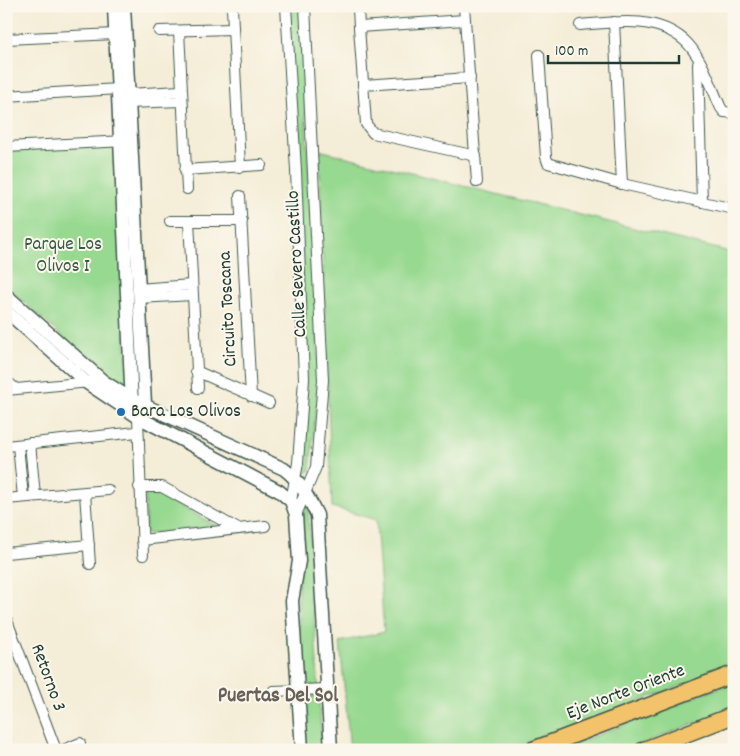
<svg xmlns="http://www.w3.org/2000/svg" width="740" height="756" font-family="Dekko,sans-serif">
	<rect width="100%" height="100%" fill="#fbf7ec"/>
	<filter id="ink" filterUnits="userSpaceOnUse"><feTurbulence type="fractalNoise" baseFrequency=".02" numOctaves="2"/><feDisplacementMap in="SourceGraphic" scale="10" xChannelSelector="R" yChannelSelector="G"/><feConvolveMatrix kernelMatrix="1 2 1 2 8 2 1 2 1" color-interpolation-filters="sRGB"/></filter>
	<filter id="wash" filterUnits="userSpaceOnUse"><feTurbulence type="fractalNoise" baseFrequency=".0096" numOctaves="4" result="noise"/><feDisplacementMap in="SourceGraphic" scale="20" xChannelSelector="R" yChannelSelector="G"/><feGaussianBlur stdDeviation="1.12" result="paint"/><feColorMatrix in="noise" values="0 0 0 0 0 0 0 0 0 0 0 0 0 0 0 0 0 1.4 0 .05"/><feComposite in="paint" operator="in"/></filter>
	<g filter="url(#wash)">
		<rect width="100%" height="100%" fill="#f4edd7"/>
		<g fill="#97d990" stroke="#5b8b62">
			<path d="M287,6H300L319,376L310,471L306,472L322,750H306L304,699L313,698V685L303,686L298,603L299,516L304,515L301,473L307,374Z"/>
			<path d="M115,144L128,390L105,375L6,286V150Z"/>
			<path d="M319,150L734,253V666L508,750H350L340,642L384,632L376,520L332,507Z"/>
			<path d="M148,492H155L218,527L146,534L145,493Z"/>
			<path d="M734,682V708L625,750H559Z"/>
		</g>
	</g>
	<g filter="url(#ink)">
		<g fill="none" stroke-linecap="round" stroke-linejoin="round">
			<defs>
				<g id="minor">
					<path d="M286,6L296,170L304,379L298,463L291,501"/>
					<path d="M464,6L477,182"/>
					<path d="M232,7L240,167"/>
					<path d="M358,8L359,27"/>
					<path d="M465,20L359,27L366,124L373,133L476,156"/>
					<path d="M614,22L622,184"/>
					<path d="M580,25C615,22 655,15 684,40C702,56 711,87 721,108L724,112L734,113"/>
					<path d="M159,31L233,29"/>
					<path d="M179,31L187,189"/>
					<path d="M6,39L116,34"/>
					<path d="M539,55L546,157L548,163L622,184L734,209"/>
					<path d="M698,64L702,202"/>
					<path d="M363,85L470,78"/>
					<path d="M128,94L180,91"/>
					<path d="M6,96L118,89"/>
					<path d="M128,103L181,101"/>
					<path d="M6,147L126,141"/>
					<path d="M185,170L261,165"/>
					<path d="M240,196L251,396"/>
					<path d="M170,221H242"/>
					<path d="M189,221L198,388"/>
					<path d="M138,289L191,285"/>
					<path d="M139,298L192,295"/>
					<path d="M196,371L269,403"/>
					<path d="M6,381L16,389"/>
					<path d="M6,390L90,382"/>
					<path d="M138,417L143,555"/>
					<path d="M30,443L35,496"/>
					<path d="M18,445L23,497"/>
					<path d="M6,446L137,432"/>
					<path d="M139,487H162L238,529"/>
					<path d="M85,493L90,564"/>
					<path d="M6,499L108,490"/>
					<path d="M296,515L316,467L323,380L305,6"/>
					<path d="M142,540L265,526"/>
					<path d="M6,553L89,545"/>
					<path d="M6,618L56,750"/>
					<path d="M273,691L328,689"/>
					<path d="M63,750L80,743"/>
				</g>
				<g id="tertiary">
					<path d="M114,6L132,406"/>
					<path d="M124,6L145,404L142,410"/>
					<path d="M6,295L103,381L133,400L284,469C300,481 308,497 317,515L331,750"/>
					<path d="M6,311L87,383L138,417L279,491L291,501L296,515L299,561L292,601L302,750"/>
				</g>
				<g id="primary">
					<path d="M533,750L734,674"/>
					<path d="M644,750L734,715"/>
				</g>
			</defs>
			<use href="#minor" stroke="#3f574c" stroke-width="12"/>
			<use href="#tertiary" stroke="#3f574c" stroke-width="15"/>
			<use href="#primary" stroke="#3f574c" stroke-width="19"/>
			<use href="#minor" stroke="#fff" stroke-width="10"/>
			<use href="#tertiary" stroke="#fff" stroke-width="12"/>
			<use href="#primary" stroke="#f2c36a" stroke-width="16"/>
		</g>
	</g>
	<circle fill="#1f6fb2" stroke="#fbf7ec" stroke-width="2" cx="121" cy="412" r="5"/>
	<g text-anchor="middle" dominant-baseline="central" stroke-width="4" stroke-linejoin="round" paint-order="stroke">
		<g font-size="19" fill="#375c46" stroke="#fbf7ec">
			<text x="63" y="245">Parque Los<tspan x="63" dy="22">Olivos I</tspan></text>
		</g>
		<g font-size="19" fill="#1f3d34" stroke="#fbf7ec">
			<text transform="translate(298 264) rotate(-93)">Calle Severo Castillo</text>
			<text transform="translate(229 309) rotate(-93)">Circuito Toscana</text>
			<text transform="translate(47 678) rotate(70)">Retorno 3</text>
			<text transform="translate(626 693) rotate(-21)">Eje Norte Oriente</text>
		</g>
		<g font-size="19" fill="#1f3d34" stroke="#fbf7ec" text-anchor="start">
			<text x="131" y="412">Bara Los Olivos</text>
		</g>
		<g font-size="21" font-weight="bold" fill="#68615a" stroke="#fbf7ec">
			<text x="278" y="697">Puertas Del Sol</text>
		</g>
	</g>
	<rect width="740" height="756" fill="none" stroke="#fbf7ec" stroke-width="25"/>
	<path d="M548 55v8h131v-8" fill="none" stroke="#1f3d34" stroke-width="2.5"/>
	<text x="555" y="55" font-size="15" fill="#1f3d34" stroke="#fbf7ec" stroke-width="4" paint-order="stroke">100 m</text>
</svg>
